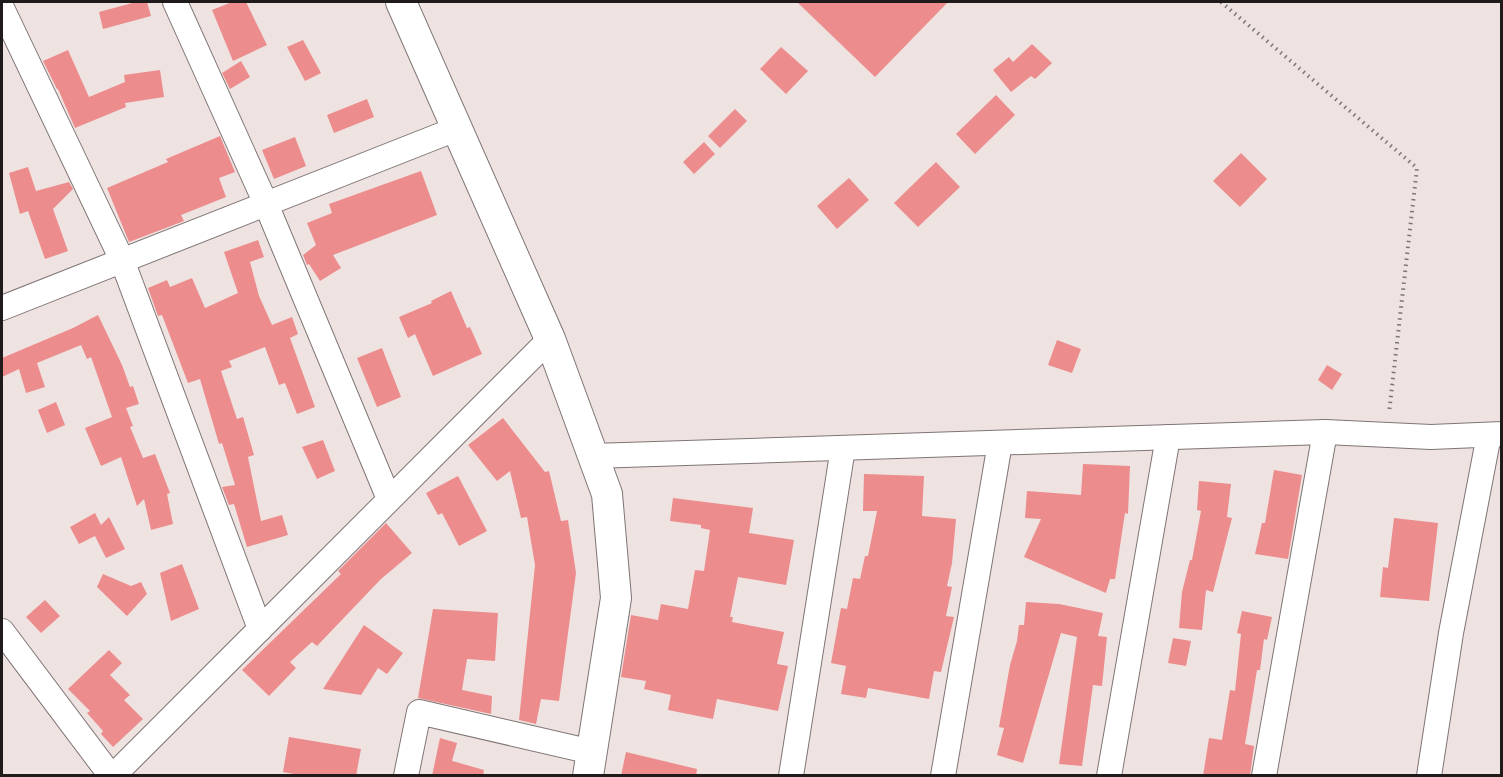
<svg xmlns="http://www.w3.org/2000/svg" width="1503" height="777" font-family="'Work Sans',sans-serif">
	<rect width="100%" height="100%" fill="#efe3e2"/>
	<g fill="#ec8c8c">
		<path d="M136,2H147L151,16L103,29L99,12Z"/>
		<path d="M232,2H246L267,45L233,61L212,10Z"/>
		<path d="M797,2H948L875,77Z"/>
		<path d="M303,40L321,73L305,81L287,47Z"/>
		<path d="M1032,44L1052,63L1035,79L1031,76L1011,92L993,70L1009,57L1013,62Z"/>
		<path d="M781,47L808,71L786,94L760,69Z"/>
		<path d="M68,50L89,97L125,82L124,75L160,70L164,97L125,103L126,107L75,128L58,89H57L43,61Z"/>
		<path d="M241,61L250,77L230,89L222,73Z"/>
		<path d="M996,95L1015,115L975,154L956,134Z"/>
		<path d="M367,99L374,117L334,133L327,115Z"/>
		<path d="M735,109L747,121L720,148L708,136Z"/>
		<path d="M220,136L235,172L219,178L226,197L181,215L184,221L129,242L107,188L168,162L166,159Z"/>
		<path d="M295,137L306,166L274,179L262,150Z"/>
		<path d="M704,142L715,154L694,174L683,162Z"/>
		<path d="M1241,153L1267,179L1240,207L1213,181Z"/>
		<path d="M936,162L960,187L918,227L894,203Z"/>
		<path d="M28,167L36,191L69,182L73,189L53,209L68,251L45,259L28,211L20,214L9,173Z"/>
		<path d="M421,171L437,215L333,255L341,268L320,281L309,264L307,265L303,255L316,245L307,223L332,213L329,204Z"/>
		<path d="M849,178L869,200L837,229L817,206Z"/>
		<path d="M258,240L264,257L250,262L259,296L272,325L292,317L298,334L290,338L315,407L297,414L285,383L279,385L265,347L229,361L232,367L221,371L237,419L243,417L254,455L248,457L261,521L282,515L288,535L247,547L234,504L229,505L222,487L235,485L222,443L219,444L200,379L188,383L162,315L158,316L148,288L167,280L170,287L192,278L205,308L238,293L224,252Z"/>
		<path d="M451,291L467,328L470,327L482,354L433,376L415,334L408,338L399,317L432,303L431,301Z"/>
		<path d="M98,315L122,365L130,387L133,386L139,404L126,408L133,426L130,427L143,458L155,454L170,493L167,494L173,524L151,530L144,499L137,506L121,457L101,466L85,428L112,417L91,357L87,359L81,345L37,363L45,387L26,393L19,369L2,377V358L73,328Z"/>
		<path d="M1057,340L1081,349L1072,373L1048,365Z"/>
		<path d="M382,348L401,397L377,407L357,358Z"/>
		<path d="M1327,365L1342,374L1332,390L1318,380Z"/>
		<path d="M56,402L65,425L47,433L38,410Z"/>
		<path d="M503,418L545,472L549,471L561,521L568,520L576,573L559,701L541,699L536,724L519,720L535,565L527,517L521,518L510,471L497,481L468,445Z"/>
		<path d="M323,440L335,471L317,479L302,447Z"/>
		<path d="M1083,464L1130,466L1128,514L1125,513L1115,579H1110L1106,593L1024,557L1041,519L1025,518L1027,491L1081,495Z"/>
		<path d="M1274,470L1302,475L1288,559L1255,554L1262,523H1265Z"/>
		<path d="M864,474L924,476L922,516L956,519L952,563L947,586L952,587L946,616L954,617L941,672L934,671L929,699L868,688L866,698L841,694L846,666L831,663L841,608L847,609L853,578L860,579L865,556H868L877,511H863Z"/>
		<path d="M458,476L487,531L459,546L442,513L438,515L426,493Z"/>
		<path d="M1199,481L1231,484L1227,517L1232,518L1213,592L1206,590L1202,630L1179,628L1182,592L1190,560H1192L1201,511L1197,510Z"/>
		<path d="M673,498L753,508L749,533L794,540L786,585L738,577L730,617H733L732,622L784,632L777,664L788,666L778,711L717,699L713,719L668,710L671,695L644,689L646,681L621,677L631,615L658,620L661,604L688,609L695,570L704,571L710,530L701,528V525L670,521Z"/>
		<path d="M95,513L101,525L109,517L125,549L106,558L95,536L79,544L70,527Z"/>
		<path d="M1394,518L1438,523L1429,601L1380,597L1383,567L1388,568Z"/>
		<path d="M386,523L412,553L381,579L317,646L312,642L290,662L296,668L269,696L242,670L341,574L338,571Z"/>
		<path d="M182,564L199,609L171,621L160,573Z"/>
		<path d="M103,574L131,586L141,582L147,594L127,616L97,587Z"/>
		<path d="M45,600L60,616L41,633L26,617Z"/>
		<path d="M1026,602L1059,604L1103,613L1098,636L1107,637L1102,686L1093,685L1082,766L1059,764L1077,637L1061,633L1023,763L997,755L1004,728L999,727L1010,665L1017,641L1019,625H1024Z"/>
		<path d="M433,609L498,613L495,661L467,659L462,690L492,696L491,714L418,698Z"/>
		<path d="M1242,611L1272,617L1267,640L1264,639L1260,670H1257L1245,744L1254,746L1250,776H1203L1209,738L1222,740L1230,690L1235,691L1241,634L1237,633Z"/>
		<path d="M364,625L403,653L387,674L378,668L361,695L323,689Z"/>
		<path d="M1173,638L1191,641L1186,666L1168,663Z"/>
		<path d="M109,650L122,663L110,675L130,695L124,700L143,719L113,747L101,734L103,731L87,713L90,711L68,689Z"/>
		<path d="M289,737L361,749L356,776H305L283,772Z"/>
		<path d="M440,738L457,743L452,761L442,758L484,770L483,776H432Z"/>
		<path d="M626,752L697,769L696,776H621Z"/>
	</g>
	<g fill="none" stroke-linecap="round" stroke-linejoin="round">
		<defs>
			<g id="minor">
				<path d="M175,2L266,204L389,499"/>
				<path d="M2,8L122,260L260,629"/>
				<path d="M2,308L456,129"/>
				<path d="M593,456L1325,432L1431,437L1502,434"/>
				<path d="M2,631L111,776"/>
				<path d="M113,776L550,339"/>
				<path d="M406,776L419,712L592,752"/>
				<path d="M791,776L843,448"/>
				<path d="M943,776L1000,443"/>
				<path d="M1109,776L1168,437"/>
				<path d="M1264,776L1325,432"/>
				<path d="M1429,776L1451,633L1489,435"/>
			</g>
			<path id="major" d="M401,2L550,339L607,494L616,598L588,776"/>
		</defs>
		<use href="#minor" stroke="#7f7474" stroke-width="26"/>
		<use href="#major" stroke="#7f7474" stroke-width="32"/>
		<path stroke="#7e7676" stroke-width="4" stroke-dasharray="1.5 4.5" stroke-linecap="butt" d="M1221,2L1417,168L1389,413"/>
		<use href="#minor" stroke="#fff" stroke-width="24"/>
		<use href="#major" stroke="#fff" stroke-width="30"/>
	</g>
	<rect width="1503" height="777" fill="none" stroke="#1f1b1b" stroke-width="6"/>
</svg>
